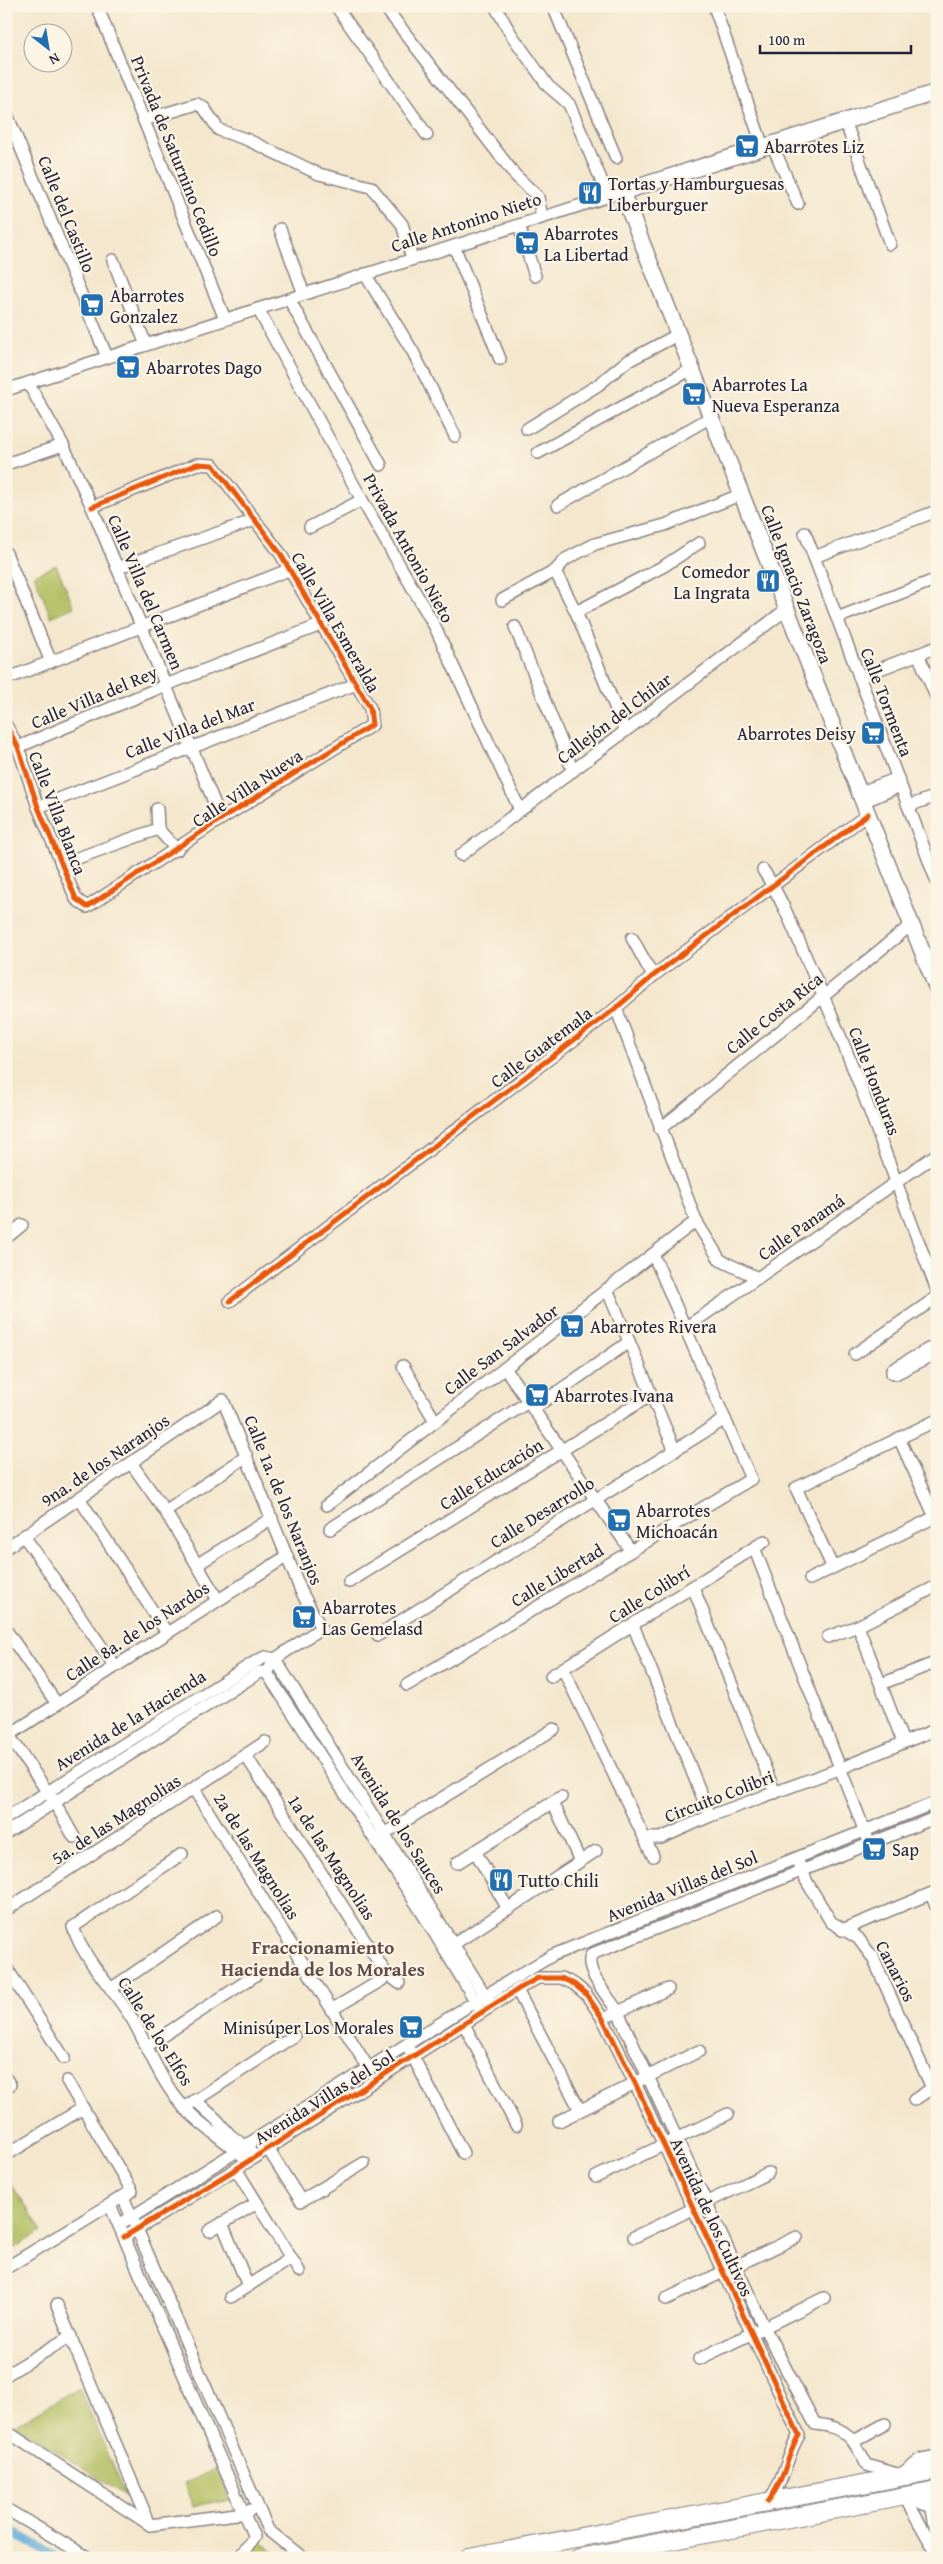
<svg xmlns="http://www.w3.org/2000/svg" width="943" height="2564" font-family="'Gentium Book Plus',serif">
	<rect width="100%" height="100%" fill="#fcf5e5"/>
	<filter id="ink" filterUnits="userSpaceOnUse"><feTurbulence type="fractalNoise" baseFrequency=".02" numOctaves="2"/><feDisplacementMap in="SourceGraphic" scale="10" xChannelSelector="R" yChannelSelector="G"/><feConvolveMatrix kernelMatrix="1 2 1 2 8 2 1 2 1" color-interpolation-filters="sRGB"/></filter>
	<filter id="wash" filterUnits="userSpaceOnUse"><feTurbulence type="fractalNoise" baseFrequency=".0096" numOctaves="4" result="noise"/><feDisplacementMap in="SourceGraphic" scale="20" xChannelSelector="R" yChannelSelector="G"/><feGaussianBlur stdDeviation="1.12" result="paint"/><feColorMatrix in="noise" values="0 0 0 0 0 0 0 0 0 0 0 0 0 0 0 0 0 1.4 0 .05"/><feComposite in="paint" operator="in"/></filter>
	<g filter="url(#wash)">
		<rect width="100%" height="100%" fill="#f4e7cd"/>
		<g fill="#b1bd5e" stroke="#6a704c">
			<path d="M56,565L74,607L51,617L34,575Z"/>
			<path d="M6,2176L42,2231L6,2253Z"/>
			<path d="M79,2387L126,2496L15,2425Z"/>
			<path d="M217,2469L231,2499L194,2506L184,2483Z"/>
			<path d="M261,2542L284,2558H250Z"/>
		</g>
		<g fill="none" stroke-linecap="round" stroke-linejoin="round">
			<path stroke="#5faad7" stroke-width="10" d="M6,2528L58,2558"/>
		</g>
	</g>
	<g filter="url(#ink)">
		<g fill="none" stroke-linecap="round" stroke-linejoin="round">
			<defs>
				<g id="minor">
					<path d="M97,6L225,319"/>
					<path d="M336,6L427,135"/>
					<path d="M384,6L515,175L538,197L542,217"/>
					<path d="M495,6L511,34L548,86L569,104L608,196"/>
					<path d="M553,6L616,158"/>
					<path d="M714,6L763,147"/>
					<path d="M6,112L107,357"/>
					<path d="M144,120L197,104L204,108L219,130L248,140L319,174L371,187L402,224L412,259"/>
					<path d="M845,121L890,244"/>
					<path d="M772,144L798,204"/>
					<path d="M519,225L535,276"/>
					<path d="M280,229L304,294"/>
					<path d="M454,246L500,359"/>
					<path d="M113,260L146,345"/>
					<path d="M365,274L413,352L455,436"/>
					<path d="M289,299L381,465"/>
					<path d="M258,309L362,500L434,625L520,810"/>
					<path d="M28,383L63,445L92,507L221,819"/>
					<path d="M6,390L622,192"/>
					<path d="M527,429L598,385L626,362L679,334"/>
					<path d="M538,453L692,369"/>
					<path d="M6,464L63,445"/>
					<path d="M558,505L711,417"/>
					<path d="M310,527L362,500"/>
					<path d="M805,533L937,882"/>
					<path d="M6,553L51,662"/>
					<path d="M814,557L937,511"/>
					<path d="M117,568L255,520"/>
					<path d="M555,571L576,612L625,731"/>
					<path d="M502,600L555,571L566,559L595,544L665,525L742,494"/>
					<path d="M576,612L664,566L699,543"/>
					<path d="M837,618L937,579"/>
					<path d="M515,627L573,771"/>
					<path d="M918,654L937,699"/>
					<path d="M859,677L937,647"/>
					<path d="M6,679L291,569"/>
					<path d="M6,725L18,747L38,807L76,899L87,907L221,819L372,725L370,708L280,553L213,465L197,464L92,507"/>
					<path d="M18,747L166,685L323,624"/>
					<path d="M859,793L898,778"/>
					<path d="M863,802L900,786"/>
					<path d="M908,806L937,796"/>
					<path d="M38,807L356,684"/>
					<path d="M157,809L158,829"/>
					<path d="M158,829L177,850"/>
					<path d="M461,855L787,609"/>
					<path d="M61,864L158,829"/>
					<path d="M763,870C783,900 796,935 811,969C859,1073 895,1183 937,1290"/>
					<path d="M632,938L653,976"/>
					<path d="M616,1008L696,1221L720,1260L758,1278"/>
					<path d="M660,1129L911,925"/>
					<path d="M6,1238L22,1225"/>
					<path d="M607,1289L675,1451"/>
					<path d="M230,1301L616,1008L653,976L868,814"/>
					<path d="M685,1328L937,1154"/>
					<path d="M937,1344L892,1370V1373L895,1374L937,1353"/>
					<path d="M855,1354L937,1297"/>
					<path d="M403,1366L435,1421"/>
					<path d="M505,1368L631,1551"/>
					<path d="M533,1409L629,1342"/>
					<path d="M899,1438L935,1517"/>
					<path d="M131,1463L165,1511L218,1600"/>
					<path d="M79,1498L167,1633"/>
					<path d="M327,1505L696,1221"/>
					<path d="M165,1511L247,1456"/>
					<path d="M330,1529L528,1402"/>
					<path d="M24,1536L115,1666"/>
					<path d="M6,1548L223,1400L301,1591L321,1628L275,1659L267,1673"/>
					<path d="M755,1550L867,1837"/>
					<path d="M198,1564L272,1518"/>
					<path d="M832,1566L796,1488L937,1420"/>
					<path d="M810,1579L937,1516"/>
					<path d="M349,1582L651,1395"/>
					<path d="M693,1587L775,1793"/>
					<path d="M633,1625L710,1816"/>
					<path d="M858,1626L903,1742"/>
					<path d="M6,1630L57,1704"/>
					<path d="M378,1635L725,1419"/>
					<path d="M828,1637L858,1626L937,1586"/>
					<path d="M275,1659L488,2000"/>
					<path d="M563,1669L653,1856"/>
					<path d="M267,1673L421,1911L479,2007"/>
					<path d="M551,1676L765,1541"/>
					<path d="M881,1684L937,1662"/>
					<path d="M407,1685L751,1479L653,1254"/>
					<path d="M6,1731L55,1803L74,1837"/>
					<path d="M6,1737L287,1556"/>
					<path d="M244,1757L248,1759L385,1972L382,1980L331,2010"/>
					<path d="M194,1789L369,2069"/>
					<path d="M550,1804L557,1811L580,1861"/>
					<path d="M6,1818L255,1662L265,1657L275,1659"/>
					<path d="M6,1833L260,1672L267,1673"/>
					<path d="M379,1837L554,1729"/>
					<path d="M646,1838H661L710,1816L839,1769L937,1729"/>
					<path d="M475,1851L508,1909"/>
					<path d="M182,1854L73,1927C85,1963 113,1987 132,2019C149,2048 160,2082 184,2107C201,2126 224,2139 242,2156"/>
					<path d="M457,1863L561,1797"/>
					<path d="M799,1864L807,1882L831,1922L858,1938L873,1958L932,2088"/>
					<path d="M931,1894L937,1909"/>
					<path d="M6,1910L265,1742"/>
					<path d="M842,1930L937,1891"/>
					<path d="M454,1944L596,1851"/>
					<path d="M592,1954C582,1969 609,1997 618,2012L764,2327L815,2424C847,2427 852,2437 867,2465L900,2475"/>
					<path d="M592,1954L937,1817"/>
					<path d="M6,1967L64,2058"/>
					<path d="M385,1972L399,1983"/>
					<path d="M112,1988L217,1916"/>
					<path d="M517,1990L580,2110"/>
					<path d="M611,2015L668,1989"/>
					<path d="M464,2024L516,2125"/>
					<path d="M147,2046L256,1975"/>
					<path d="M410,2051L463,2153"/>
					<path d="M6,2079L10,2085"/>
					<path d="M195,2100L217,2120L230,2135L250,2150"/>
					<path d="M914,2100L937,2085"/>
					<path d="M184,2108L294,2036"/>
					<path d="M559,2121L699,2051"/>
					<path d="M268,2149L301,2201L364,2163"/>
					<path d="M6,2155L83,2108"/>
					<path d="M236,2169L299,2271"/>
					<path d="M596,2177L728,2114"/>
					<path d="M123,2197L268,2530L303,2558"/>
					<path d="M110,2205L254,2537L239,2558"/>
					<path d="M222,2223L248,2286"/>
					<path d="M119,2225L476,2001L553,1955L937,1802"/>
					<path d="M209,2231L257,2203"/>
					<path d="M124,2237L236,2169L520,1988L538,1978H561L574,1984L586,1994L603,2019L635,2083L799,2435C785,2459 786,2479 768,2501"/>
					<path d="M634,2237L768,2173"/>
					<path d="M6,2268L132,2191L67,2081"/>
					<path d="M231,2297L291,2258"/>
					<path d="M666,2299L797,2237"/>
					<path d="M57,2305L150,2525"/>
					<path d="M699,2359L824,2298"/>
					<path d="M6,2375L71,2336"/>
					<path d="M6,2431L150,2525L244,2513L250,2510"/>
					<path d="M854,2441L885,2424"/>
					<path d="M904,2496L937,2554"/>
					<path d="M931,2504L937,2537"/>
					<path d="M6,2509L89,2558"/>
				</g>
				<g id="secondary">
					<path d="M937,92L622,192L937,989"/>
					<path d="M902,2476L921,2461L937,2458"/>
					<path d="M904,2496L931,2504L937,2503"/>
				</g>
				<g id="primary">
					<path d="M469,2558L937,2470"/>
					<path d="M579,2558L937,2490"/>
				</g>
			</defs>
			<use href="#minor" stroke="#8b8484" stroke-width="14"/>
			<use href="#secondary" stroke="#8b8484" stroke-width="18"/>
			<use href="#primary" stroke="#8b8484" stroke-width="20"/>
			<use href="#minor" stroke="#fff" stroke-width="11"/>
			<use href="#secondary" stroke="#fff" stroke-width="15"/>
			<use href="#primary" stroke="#fff" stroke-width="18"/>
			<defs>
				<g id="cycleway">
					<path d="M6,725L18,747L38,807L76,899L87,907L221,819L372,725L370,708L280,553L213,465L197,464L92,507"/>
					<path d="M230,1301L616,1008L653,976L868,814"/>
					<path d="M124,2237L236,2169L520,1988L538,1978H561L574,1984L586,1994L603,2019L635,2083L799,2435C785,2459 786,2479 768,2501"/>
				</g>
			</defs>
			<use href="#cycleway" stroke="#fcf5e5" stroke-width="8"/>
			<use href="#cycleway" stroke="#e8590c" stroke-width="5"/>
		</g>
	</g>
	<defs>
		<symbol id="supermarket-square" viewBox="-11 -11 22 22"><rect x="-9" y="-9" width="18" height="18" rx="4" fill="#1f6fb2" stroke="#fcf5e5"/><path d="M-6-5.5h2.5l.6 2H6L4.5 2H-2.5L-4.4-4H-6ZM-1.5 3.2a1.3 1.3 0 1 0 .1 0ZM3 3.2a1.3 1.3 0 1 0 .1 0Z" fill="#fff"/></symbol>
		<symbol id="restaurant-square" viewBox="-11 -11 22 22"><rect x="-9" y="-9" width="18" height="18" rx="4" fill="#1f6fb2" stroke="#fcf5e5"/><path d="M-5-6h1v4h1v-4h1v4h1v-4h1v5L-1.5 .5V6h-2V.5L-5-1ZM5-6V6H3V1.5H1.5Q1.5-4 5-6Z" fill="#fff"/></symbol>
	</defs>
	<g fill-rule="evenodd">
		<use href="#supermarket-square" x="733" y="132" width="28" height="28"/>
		<use href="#restaurant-square" x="576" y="179" width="28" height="28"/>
		<use href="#supermarket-square" x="513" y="229" width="28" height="28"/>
		<use href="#supermarket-square" x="78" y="291" width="28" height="28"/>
		<use href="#supermarket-square" x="114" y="353" width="28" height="28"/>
		<use href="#supermarket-square" x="680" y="380" width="28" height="28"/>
		<use href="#restaurant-square" x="754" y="567" width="28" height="28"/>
		<use href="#supermarket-square" x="859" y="719" width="28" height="28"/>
		<use href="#supermarket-square" x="558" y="1312" width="28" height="28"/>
		<use href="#supermarket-square" x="523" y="1381" width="28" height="28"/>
		<use href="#supermarket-square" x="605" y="1506" width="28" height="28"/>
		<use href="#supermarket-square" x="290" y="1603" width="28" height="28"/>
		<use href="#supermarket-square" x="860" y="1835" width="28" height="28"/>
		<use href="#restaurant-square" x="487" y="1866" width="28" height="28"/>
		<use href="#supermarket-square" x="397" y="2013" width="28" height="28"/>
	</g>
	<g text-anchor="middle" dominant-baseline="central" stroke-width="4.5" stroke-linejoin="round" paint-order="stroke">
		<g font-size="18" fill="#22223b" stroke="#fcf5e5" text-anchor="start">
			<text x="764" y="146">Abarrotes Liz</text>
			<text x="608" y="183">Tortas y Hamburguesas<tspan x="608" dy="21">Liberburguer</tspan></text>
			<text x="544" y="233">Abarrotes<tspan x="544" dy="21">La Libertad</tspan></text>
			<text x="110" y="295">Abarrotes<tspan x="110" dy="21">Gonzalez</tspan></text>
			<text x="146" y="367">Abarrotes Dago</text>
			<text x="712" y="384">Abarrotes La<tspan x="712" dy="21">Nueva Esperanza</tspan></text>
			<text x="750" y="571" text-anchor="end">Comedor<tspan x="750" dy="21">La Ingrata</tspan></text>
			<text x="856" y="733" text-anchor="end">Abarrotes Deisy</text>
			<text x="590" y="1326">Abarrotes Rivera</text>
			<text x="554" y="1395">Abarrotes Ivana</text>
			<text x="636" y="1510">Abarrotes<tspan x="636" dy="21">Michoacán</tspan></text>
			<text x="322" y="1607">Abarrotes<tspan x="322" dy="21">Las Gemelasd</tspan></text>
			<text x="892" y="1849">Sap</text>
			<text x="518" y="1880">Tutto Chili</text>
			<text x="394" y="2027" text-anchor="end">Minisúper Los Morales</text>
		</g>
		<g font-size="18" fill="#22223b" stroke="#fcf5e5">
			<text transform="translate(177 156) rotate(68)">Privada de Saturnino Cedillo</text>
			<text transform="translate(67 214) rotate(68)">Calle del Castillo</text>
			<text transform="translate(466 222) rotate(-18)">Calle Antonino Nieto</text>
			<text transform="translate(409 548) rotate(61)">Privada Antonio Nieto</text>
			<text transform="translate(797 584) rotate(69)">Calle Ignacio Zaragoza</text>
			<text transform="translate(146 592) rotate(67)">Calle Villa del Carmen</text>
			<text transform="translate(336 622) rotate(60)">Calle Villa Esmeralda</text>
			<text transform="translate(94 697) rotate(-23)">Calle Villa del Rey</text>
			<text transform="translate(887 702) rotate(69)">Calle Tormenta</text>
			<text transform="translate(614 718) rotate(-37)">Callejón del Chilar</text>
			<text transform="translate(190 728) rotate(-21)">Calle Villa del Mar</text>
			<text transform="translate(247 788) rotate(-33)">Calle Villa Nueva</text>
			<text transform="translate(58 813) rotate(69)">Calle Villa Blanca</text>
			<text transform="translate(774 1013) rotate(-39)">Calle Costa Rica</text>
			<text transform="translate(541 1047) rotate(-37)">Calle Guatemala</text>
			<text transform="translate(875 1081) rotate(69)">Calle Honduras</text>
			<text transform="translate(801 1227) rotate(-35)">Calle Panamá</text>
			<text transform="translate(501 1349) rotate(-37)">Calle San Salvador</text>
			<text transform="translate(105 1460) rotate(-34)">9na. de los Naranjos</text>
			<text transform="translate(491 1474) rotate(-32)">Calle Educación</text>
			<text transform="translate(284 1500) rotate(68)">Calle 1a. de los Naranjos</text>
			<text transform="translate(542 1512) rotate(-32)">Calle Desarrollo</text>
			<text transform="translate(557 1575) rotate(-31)">Calle Libertad</text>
			<text transform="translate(649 1594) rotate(-32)">Calle Colibrí</text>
			<text transform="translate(137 1631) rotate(-33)">Calle 8a. de los Nardos</text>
			<text transform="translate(130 1720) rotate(-32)">Avenida de la Hacienda</text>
			<text transform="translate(719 1796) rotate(-21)">Circuito Colibri</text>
			<text transform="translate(116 1819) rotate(-33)">5a. de las Magnolias</text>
			<text transform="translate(399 1823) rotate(58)">Avenida de los Sauces</text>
			<text transform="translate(257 1856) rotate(58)">2a de las Magnolias</text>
			<text transform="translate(332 1857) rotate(57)">1a de las Magnolias</text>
			<text transform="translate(682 1886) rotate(-22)">Avenida Villas del Sol</text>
			<text transform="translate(896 1971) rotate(63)">Canarios</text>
			<text transform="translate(156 2031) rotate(58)">Calle de los Elfos</text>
			<text transform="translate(324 2097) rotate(-32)">Avenida Villas del Sol</text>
			<text transform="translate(712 2217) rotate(65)">Avenida de los Cultivos</text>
		</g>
		<g font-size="19" font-weight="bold" fill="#614c4c" stroke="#fcf5e5">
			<text x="323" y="1947">Fraccionamiento<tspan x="323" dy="22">Hacienda de los Morales</tspan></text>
		</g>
	</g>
	<rect width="943" height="2564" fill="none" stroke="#fcf5e5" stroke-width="25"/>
	<g transform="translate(48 48) rotate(149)"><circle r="24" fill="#fcf5e5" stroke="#a5a1a1"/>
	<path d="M0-4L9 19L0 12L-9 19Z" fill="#1f6fb2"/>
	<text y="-8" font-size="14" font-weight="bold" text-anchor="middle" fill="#22223b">N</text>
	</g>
	<path d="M760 45v8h151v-8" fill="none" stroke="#22223b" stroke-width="2.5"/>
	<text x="768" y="45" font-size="15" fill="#22223b" stroke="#fcf5e5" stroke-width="4" paint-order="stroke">100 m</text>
</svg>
